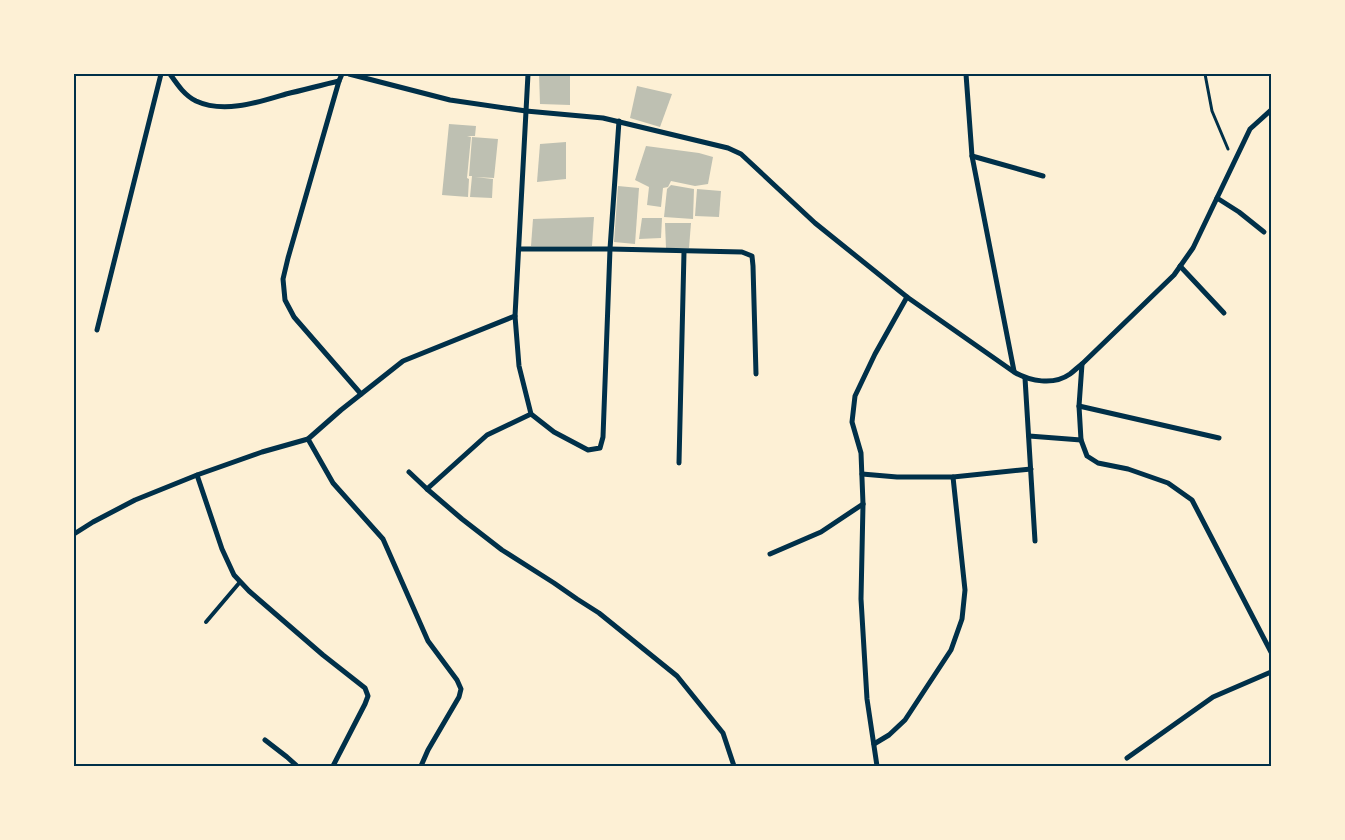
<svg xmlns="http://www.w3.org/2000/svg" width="1345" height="840" font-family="'Times New Roman',serif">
	<rect width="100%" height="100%" fill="#fdf0d5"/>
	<g fill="#bec0b2">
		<path d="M539,74H570V105L540,104Z"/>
		<path d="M637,86L672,94L660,127L630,118Z"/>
		<path d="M449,124L476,126L475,136H467L471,137L467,178L469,179L468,197L442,195Z"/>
		<path d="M472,137L498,139L494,178L475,177L493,179L492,198L470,197L472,176H469Z"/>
		<path d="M566,142V179L537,182L540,144Z"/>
		<path d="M646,146L699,153L713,157L708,184L695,186L671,181L668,187L663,188L661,207L647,205L649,187L635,180Z"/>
		<path d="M671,185L694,189L693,219L664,217L667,189Z"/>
		<path d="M618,186L639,188L635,244L614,242Z"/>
		<path d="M697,189L721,191L719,217L695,216Z"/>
		<path d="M594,217L592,246H531L533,219Z"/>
		<path d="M642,218H662L661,238L639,239Z"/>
		<path d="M665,223H691L689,248H666Z"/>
	</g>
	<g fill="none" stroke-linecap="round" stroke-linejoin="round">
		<path stroke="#003049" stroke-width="3" d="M1205,74L1212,111L1228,149"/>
		<path stroke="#003049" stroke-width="4" d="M206,622L240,582"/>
		<g stroke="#003049" stroke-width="5">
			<path d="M170,74C177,84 184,95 196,101C224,114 259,102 286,94C304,90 321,85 339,81"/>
			<path d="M342,74L339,81L288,258L283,279L285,300L294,317L361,394"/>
			<path d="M349,74L450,100L526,111L603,118L728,148L741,154L815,223L907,297L1014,372C1030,381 1053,386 1070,374C1074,371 1078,367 1082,364L1174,275L1193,248L1250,129L1271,110"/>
			<path d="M528,74L515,316L519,366L531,414L554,432L588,450L600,448L603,437L610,249L619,121"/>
			<path d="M966,74L972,156L1014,371"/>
			<path d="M972,156L1043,176"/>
			<path d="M1217,198L1239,212L1264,232"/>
			<path d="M519,249H610L742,252L752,256L753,266L756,374"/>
			<path d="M1180,266L1224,313"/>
			<path d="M97,330L161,74"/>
			<path d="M1082,364L1079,406L1081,440L1087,456L1098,463L1128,469L1168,483L1192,500L1271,652"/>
			<path d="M1025,378L1035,541"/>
			<path d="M1079,406L1219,438"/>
			<path d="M1029,436L1081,440"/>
			<path d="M308,439L333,483L383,539L428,641L457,680L461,689L459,697L428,750L421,766"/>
			<path d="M679,463L684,252"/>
			<path d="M409,472L427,489L462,519L502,550L554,583L577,599L599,613L677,676L723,733L734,766"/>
			<path d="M862,474L897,477H953L1031,469"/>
			<path d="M197,475L222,549L234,575L249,591L323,655L365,688L368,696L365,704L333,766"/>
			<path d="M427,489L487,435L531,414"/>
			<path d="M74,534L93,522L135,500L197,475L262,452L308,439L341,410L403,361L515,316"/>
			<path d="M770,554L821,532L863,504"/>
			<path d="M265,740L287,757L297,766"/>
			<path d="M874,744L889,735L905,720L951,650L962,619L965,590L953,477"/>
			<path d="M1127,758L1213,697L1271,672"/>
			<path d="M877,766L867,699L861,599L863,504L861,453L852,422L855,396L875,354L907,297"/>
		</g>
	</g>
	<rect width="1345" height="840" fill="none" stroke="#fdf0d5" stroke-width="150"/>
	<rect x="75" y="75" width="1195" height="690" fill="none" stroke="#003049" stroke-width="2"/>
</svg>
